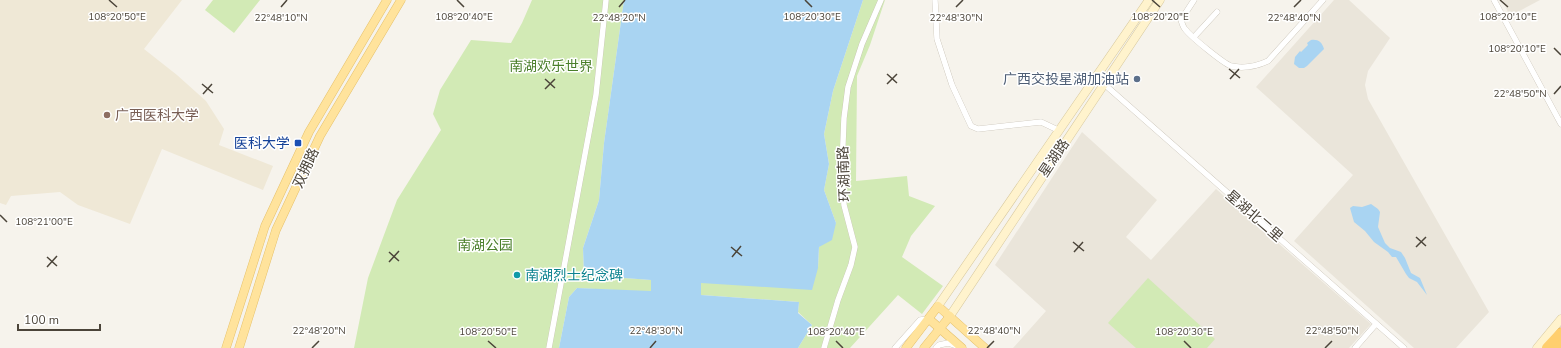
<svg xmlns="http://www.w3.org/2000/svg" width="1561" height="348" font-family="'Nunito Sans','Noto Sans SC',sans-serif">
	<rect width="100%" height="100%" fill="#f6f3ec"/>
	<g fill="#eae5da">
		<path d="M1334,0H1349L1390,38L1368,71L1365,85L1368,99L1489,312L1456,348H1414L1294,241L1353,175L1256,87Z"/>
		<path d="M1502,0H1540L1510,16Z"/>
		<path d="M1082,132L1157,200L1126,237L1151,260L1216,189L1371,324L1349,348H1013L1046,311L995,265Z"/>
	</g>
	<path fill="#efe8d6" d="M0,0H182L144,49L177,75L206,101L224,129L219,145L273,166L263,190L162,149L130,224L78,205L60,192L11,196L6,205L0,203Z"/>
	<g fill="#d2eab5">
		<path d="M213,0H260L234,33L205,10Z"/>
		<path d="M532,0H624L604,143L599,200L583,248L584,275L652,280L651,292L577,288L569,297L559,348H354L368,278L397,200L441,130L433,114L440,90L471,40L511,43L522,23Z"/>
		<path d="M863,0H885L870,45L857,76L856,181L907,176L909,196L935,206L911,236L902,257L943,286L922,314L898,295L850,348H798L812,325L798,312L799,302L701,295V283L818,268L819,247L836,223L824,190L829,164L824,134L833,91Z"/>
		<path d="M1148,278L1215,339L1207,348H1136L1108,323Z"/>
	</g>
	<g fill="#a9d4f2">
		<path d="M624,0H863L833,91L824,134L829,164L824,190L836,223L832,240L819,247L818,268L812,290L701,283V295L799,302L798,313L812,325L798,348H559L569,297L577,288L651,291V280L584,275L583,248L599,200L604,143Z"/>
		<path d="M1311,40C1318,39 1322,42 1324,49L1307,66L1304,68H1299L1294,64L1295,57L1300,51L1301,52L1308,45L1307,43Z"/>
		<path d="M1371,204L1378,209L1380,212L1378,227L1385,243L1390,248L1401,252L1405,258L1411,273L1420,278L1427,295L1417,282L1409,278L1406,274L1396,257H1392L1388,252L1374,242L1365,231L1354,222L1350,208L1353,206L1362,207Z"/>
	</g>
	<g fill="none" stroke-linecap="round" stroke-linejoin="round">
		<defs>
			<g id="street">
				<path d="M935,0L937,39L952,85L971,126L978,129L1041,122L1058,130"/>
				<path d="M1194,0L1181,20C1182,23 1183,27 1185,29C1191,37 1223,63 1231,66C1244,69 1257,66 1268,61L1323,0"/>
				<path d="M1494,0L1561,124"/>
				<path d="M1194,37L1217,12"/>
				<path d="M1104,84L1404,348"/>
				<path d="M549,348L596,95L606,0"/>
				<path d="M824,348L838,300L851,265L855,247L844,205L842,167L844,118L848,87L862,44L881,0"/>
				<path d="M895,348L920,320L928,319"/>
				<path d="M936,348L939,345L948,343L957,346"/>
				<path d="M1355,348L1376,324"/>
			</g>
			<g id="secondary">
				<path d="M938,306L1149,0"/>
				<path d="M950,316L1160,0"/>
				<path d="M1537,348L1561,319"/>
			</g>
			<g id="primary">
				<path d="M929,319L962,348"/>
				<path d="M226,348L265,226L309,132L387,0"/>
				<path d="M239,348L276,230L320,136L401,0"/>
				<path d="M906,348L938,306L985,348"/>
				<path d="M924,348L950,316"/>
			</g>
			<g id="highway">
				<path d="M1547,348L1561,333"/>
				<path d="M1558,348L1561,345"/>
			</g>
		</defs>
		<use href="#street" stroke="#c2bbae" stroke-width="6"/>
		<use href="#secondary" stroke="#d6c79b" stroke-width="9"/>
		<use href="#primary" stroke="#e6c16a" stroke-width="9"/>
		<use href="#highway" stroke="#e0a43c" stroke-width="11"/>
		<use href="#street" stroke="#fff" stroke-width="5.5"/>
		<use href="#secondary" stroke="#fff3cd" stroke-width="8"/>
		<use href="#primary" stroke="#ffe39c" stroke-width="8"/>
		<use href="#highway" stroke="#ffcf6e" stroke-width="10"/>
	</g>
	<path fill="none" stroke="#4b4439" stroke-width="1.5" d="M109,0L117,7M457,0L464,7M805,0L812,7M1152,0L1160,7M1500,0L1508,7M281,7L287,0M619,7L625,0M956,7L963,0M1294,7L1301,0M1554,48L1561,55M1229,69L1240,78M887,74L897,83M545,79L555,88M1230,79L1239,69M202,84L213,93M887,84L897,74M545,89L555,79M203,94L212,84M1554,94L1561,86M0,215L7,222M1416,237L1426,246M1073,242L1084,251M731,247L742,256M1416,247L1426,237M389,252L399,261M1074,252L1083,242M47,257L57,266M732,257L741,246M389,262L399,251M47,267L57,256M488,341L496,348M836,341L843,348M1184,341L1191,348M312,348L319,341M650,348L656,341M987,348L994,341M1325,348L1332,341"/>
	<circle fill="#5c6f8a" stroke="#fff" stroke-width="1.5" cx="1137" cy="79" r="4"/>
	<circle fill="#8d6e63" stroke="#fff" stroke-width="1.5" cx="107" cy="115" r="4"/>
	<rect fill="#1a4fb4" stroke="#fff" stroke-width="1.5" x="294" y="139" width="8" height="8" rx="2"/>
	<circle fill="#0f9aa8" stroke="#fff" stroke-width="1.5" cx="517" cy="275" r="4"/>
	<g text-anchor="middle" dominant-baseline="central" stroke-width="3" stroke-linejoin="round" paint-order="stroke">
		<g font-size="14" fill="#4a7f2a" stroke="#fff">
			<text x="551" y="66">南湖欢乐世界</text>
			<text x="485" y="245">南湖公园</text>
		</g>
		<g font-size="14" fill="#4e5e75" stroke="#fff" text-anchor="end">
			<text x="1129" y="79">广西交投星湖加油站</text>
		</g>
		<g font-size="14" fill="#785e54" stroke="#fff" text-anchor="start">
			<text x="115" y="115">广西医科大学</text>
		</g>
		<g font-size="14" fill="#164399" stroke="#fff" text-anchor="end">
			<text x="290" y="143">医科大学</text>
		</g>
		<g font-size="14" fill="#4b4439" stroke="#fff">
			<text transform="translate(1054 158) rotate(-56)">星湖路</text>
			<text transform="translate(306 168) rotate(-65)">双拥路</text>
			<text transform="translate(844 174) rotate(-92)">环湖南路</text>
			<text transform="translate(1254 216) rotate(41)">星湖北二里</text>
		</g>
		<g font-size="14" fill="#0d838f" stroke="#fff" text-anchor="start">
			<text x="525" y="275">南湖烈士纪念碑</text>
		</g>
	</g>
	<g font-size="10" text-anchor="middle" fill="#4b4439" stroke="#fff" stroke-width="3" stroke-linejoin="round" paint-order="stroke">
		<text x="1508" y="20">108°20'10"E</text>
		<text x="812" y="20">108°20'30"E</text>
		<text x="1160" y="20">108°20'20"E</text>
		<text x="117" y="20">108°20'50"E</text>
		<text x="464" y="20">108°20'40"E</text>
		<text x="281" y="21">22°48'10"N</text>
		<text x="619" y="21">22°48'20"N</text>
		<text x="956" y="21">22°48'30"N</text>
		<text x="1294" y="21">22°48'40"N</text>
		<text x="1517" y="52">108°20'10"E</text>
		<text x="1520" y="97">22°48'50"N</text>
		<text x="44" y="225">108°21'00"E</text>
		<text x="319" y="334">22°48'20"N</text>
		<text x="656" y="334">22°48'30"N</text>
		<text x="994" y="334">22°48'40"N</text>
		<text x="1332" y="334">22°48'50"N</text>
		<text x="488" y="335">108°20'50"E</text>
		<text x="836" y="335">108°20'40"E</text>
		<text x="1184" y="335">108°20'30"E</text>
	</g>
	<path d="M18 324v6h82v-6" fill="none" stroke="#4b4439" stroke-width="2"/>
	<text x="24" y="324" font-size="12" fill="#4b4439" stroke="#ffffff" stroke-width="3" paint-order="stroke">100 m</text>
</svg>
